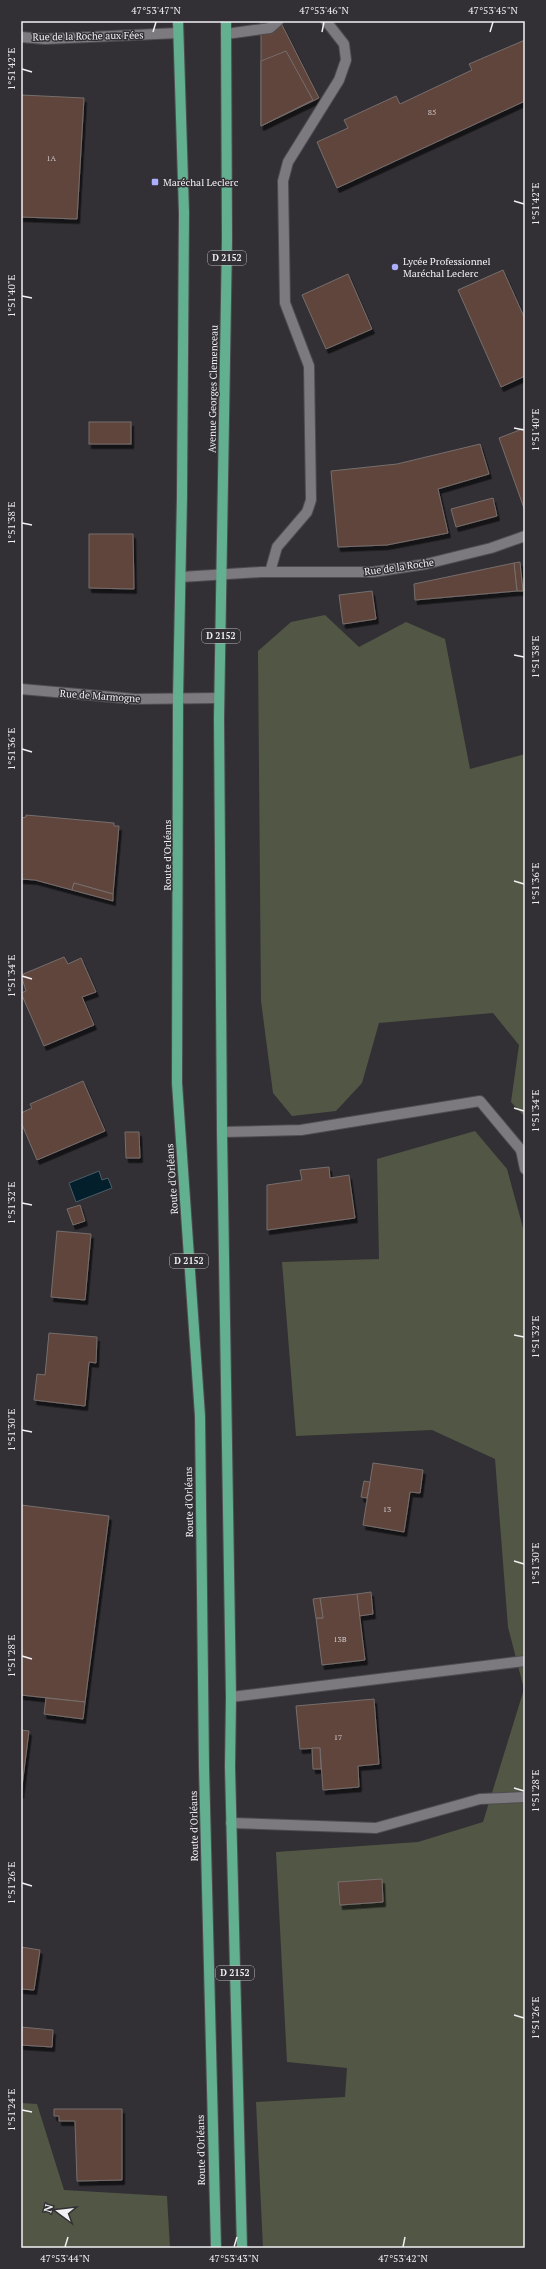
<svg xmlns="http://www.w3.org/2000/svg" width="546" height="2269" font-family="'PT Serif',serif">
	<defs>
		<filter id="shadow"><feDropShadow dx="2.5" dy="4.5" stdDeviation="0" flood-color="#0009"/></filter>
	</defs>
	<rect width="100%" height="100%" fill="#323035"/>
	<g fill="#515744">
		<path d="M325,615L359,647L406,622L445,639L470,769L525,754V1117L511,1102L519,1045L493,1013L379,1023L362,1083L336,1111L292,1116L273,1093L261,1001L258,651L291,622Z"/>
		<path d="M475,1131L507,1169L525,1235V2248H263L256,2102L345,2097L347,2068L287,2062L276,1852L418,1842L483,1822L524,1689L508,1627L495,1459L432,1430L296,1436L282,1262L379,1259L377,1159Z"/>
		<path d="M21,2103L37,2104L64,2190L167,2196L170,2248H21Z"/>
	</g>
	<path fill="#021f2b" stroke="#4a5e67" d="M99,1171L102,1180L108,1178L112,1188L76,1202L69,1183Z"/>
	<g fill="#60443d" stroke="#766e6c" filter="url(#shadow)">
		<path d="M261,21H280L319,98L261,126Z"/>
		<path d="M525,40V101L337,188L317,142L348,128L344,120L396,96L400,104L472,70L469,64Z"/>
		<path d="M286,51L313,100L261,126V61Z"/>
		<path d="M21,95L84,98L77,219L21,217Z"/>
		<path d="M503,270L525,319V376L501,387L458,290Z"/>
		<path d="M348,274L372,329L326,349L302,295Z"/>
		<rect x="89" y="422" width="42" height="22"/>
		<path d="M525,428V511L499,438Z"/>
		<path d="M480,444L489,474L438,489L448,533L387,545L338,547L331,471L397,464Z"/>
		<path d="M493,498L497,516L456,527L451,509Z"/>
		<path d="M89,534H133L134,589L89,588Z"/>
		<path d="M520,562L523,591H517L514,563Z"/>
		<path d="M514,563L517,591L415,600L414,584Z"/>
		<path d="M372,591L376,619L343,624L339,595Z"/>
		<path d="M26,815L114,823V826H119L113,894L74,883L72,890L35,880L21,879V818L26,817Z"/>
		<path d="M74,883L113,894V901L72,890Z"/>
		<path d="M64,957L68,964L81,958L96,992L82,997L94,1025L44,1046L21,993L26,991L21,975Z"/>
		<path d="M83,1081L105,1131L37,1160L21,1122V1113L32,1108L30,1104Z"/>
		<path d="M125,1132H139L140,1158H126Z"/>
		<path d="M329,1167L330,1178L349,1175L355,1218L267,1230V1185L302,1180L300,1170Z"/>
		<path d="M80,1205L85,1221L73,1225L67,1209Z"/>
		<path d="M57,1231L91,1234L85,1300L51,1297Z"/>
		<path d="M49,1333L97,1337L96,1363L89,1362L85,1406L34,1400L37,1374L45,1375Z"/>
		<path d="M373,1463L423,1470L420,1493L410,1492L404,1532L363,1525Z"/>
		<path d="M364,1481L370,1482L367,1498L361,1497Z"/>
		<path d="M21,1505L109,1516L85,1702L21,1695Z"/>
		<path d="M371,1592L373,1614L359,1616L357,1594Z"/>
		<path d="M357,1594L365,1660L322,1665L316,1618H323L320,1598Z"/>
		<path d="M320,1598L323,1618H316L313,1599Z"/>
		<path d="M46,1698L85,1702L83,1719L44,1714Z"/>
		<path d="M374,1699L379,1764L358,1766L359,1787L323,1790L320,1748L300,1749L296,1706Z"/>
		<path d="M21,1730L29,1731L21,1794Z"/>
		<path d="M312,1748H320L321,1769H313Z"/>
		<path d="M382,1879L383,1902L340,1905L338,1882Z"/>
		<path d="M21,1947L40,1950L34,1990L21,1989Z"/>
		<path d="M21,2027L53,2030L52,2047L21,2045Z"/>
		<path d="M54,2109H122V2180L77,2181L75,2121H59V2116H54Z"/>
	</g>
	<g fill="none" stroke-linecap="round" stroke-linejoin="round">
		<defs>
			<g id="minor">
				<path d="M226,34L270,28L278,21"/>
				<path d="M21,37L45,39L178,33"/>
				<path d="M270,572L277,547L307,512L311,500L309,366L285,303L283,181L288,162L339,80L346,60L344,44L326,21"/>
				<path d="M181,577L261,572H373L426,564L491,548L525,536"/>
				<path d="M21,689L135,699L219,698"/>
				<path d="M222,1132L301,1130L480,1101L521,1150L525,1152"/>
				<path d="M521,1150L525,1169"/>
				<path d="M231,1697L525,1661"/>
				<path d="M231,1823L376,1828L480,1799L525,1797"/>
			</g>
			<g id="major">
				<path d="M178,21L184,213L182,496L178,699L177,1083L200,1416L204,1767L216,2248"/>
				<path d="M226,21L227,240L219,718L222,1132L231,1697L230,1767L242,2248"/>
			</g>
		</defs>
		<use href="#minor" stroke="#4e4c50" stroke-width="12"/>
		<use href="#major" stroke="#4e4c50" stroke-width="12"/>
		<use href="#minor" stroke="#7c797f" stroke-width="10"/>
		<use href="#major" stroke="#63b090" stroke-width="10"/>
	</g>
	<path fill="none" stroke="#f1f0f3" stroke-width="1.5" d="M153,32L156,22M322,32L324,22M490,32L493,22M22,69L32,72M514,201L524,204M22,296L32,298M514,428L524,430M22,523L32,525M514,655L524,657M22,749L32,752M514,881L524,884M22,976L32,979M514,1108L524,1111M22,1203L32,1205M514,1335L524,1337M22,1430L32,1432M514,1561L524,1564M22,1656L32,1659M514,1788L524,1791M22,1883L32,1886M514,2015L524,2018M22,2110L32,2112M65,2247L68,2237M234,2247L237,2237M403,2247L405,2237"/>
	<g fill="#abaffb" stroke="#323035" stroke-width="1.5">
		<rect x="151" y="178" width="8" height="8" rx="2"/>
		<circle cx="395" cy="267" r="4"/>
	</g>
	<g text-anchor="middle" dominant-baseline="central" stroke-width="3" stroke-linejoin="round" paint-order="stroke">
		<g font-size="8" fill="#cdc5c6">
			<text x="432" y="112">85</text>
			<text x="51" y="158">1A</text>
			<text x="387" y="1509">13</text>
			<text x="340" y="1639">13B</text>
			<text x="338" y="1737">17</text>
		</g>
		<g fill="#323035" stroke="#b8b6ba" stroke-width="1">
			<rect x="208" y="251" width="38" height="14" rx="3"/>
			<rect x="202" y="629" width="38" height="14" rx="3"/>
			<rect x="170" y="1254" width="38" height="14" rx="3"/>
			<rect x="216" y="1966" width="38" height="14" rx="3"/>
		</g>
		<g font-size="9" font-weight="bold" fill="#f1f0f3">
			<text x="227" y="258">D 2152</text>
			<text x="221" y="636">D 2152</text>
			<text x="189" y="1261">D 2152</text>
			<text x="235" y="1973">D 2152</text>
		</g>
		<g font-size="10" fill="#f1f0f3" stroke="#323035">
			<text transform="translate(88 36) rotate(-1)">Rue de la Roche aux Fées</text>
			<text transform="translate(213 389) rotate(-89)">Avenue Georges Clemenceau</text>
			<text transform="translate(399 567) rotate(-8)">Rue de la Roche</text>
			<text transform="translate(100 696) rotate(4)">Rue de Marmogne</text>
			<text transform="translate(167 855) rotate(-90)">Route d'Orléans</text>
			<text transform="translate(172 1179) rotate(-94)">Route d'Orléans</text>
			<text transform="translate(189 1502) rotate(-91)">Route d'Orléans</text>
			<text transform="translate(194 1826) rotate(-91)">Route d'Orléans</text>
			<text transform="translate(201 2150) rotate(-91)">Route d'Orléans</text>
		</g>
		<g font-size="10" fill="#f1f0f3" stroke="#323035" text-anchor="start">
			<text x="163" y="182">Maréchal Leclerc</text>
			<text x="403" y="261">Lycée Professionnel<tspan x="403" dy="12">Maréchal Leclerc</tspan></text>
		</g>
	</g>
	<rect width="546" height="2269" fill="none" stroke="#323035" stroke-width="44"/>
	<g transform="translate(58 2211) rotate(285)" stroke="#323035" stroke-width="3" paint-order="stroke">
	<path d="M0-3L7 15L0 10L-7 15Z" fill="#f1f0f3"/>
	<text y="-6" font-size="11" font-weight="bold" text-anchor="middle" fill="#f1f0f3">N</text>
	</g>
	<rect x="22" y="22" width="502" height="2225" fill="none" stroke="#f1f0f3" stroke-width="1.5"/>
	<g font-size="10" text-anchor="middle" fill="#f1f0f3">
		<text x="156" y="14">47°53'47"N</text>
		<text x="324" y="14">47°53'46"N</text>
		<text x="493" y="14">47°53'45"N</text>
		<text transform="translate(11 69) rotate(-90)" y="4">1°51'42"E</text>
		<text transform="translate(535 204) rotate(-90)" y="4">1°51'42"E</text>
		<text transform="translate(11 296) rotate(-90)" y="4">1°51'40"E</text>
		<text transform="translate(535 430) rotate(-90)" y="4">1°51'40"E</text>
		<text transform="translate(11 523) rotate(-90)" y="4">1°51'38"E</text>
		<text transform="translate(535 657) rotate(-90)" y="4">1°51'38"E</text>
		<text transform="translate(11 749) rotate(-90)" y="4">1°51'36"E</text>
		<text transform="translate(535 884) rotate(-90)" y="4">1°51'36"E</text>
		<text transform="translate(11 976) rotate(-90)" y="4">1°51'34"E</text>
		<text transform="translate(535 1111) rotate(-90)" y="4">1°51'34"E</text>
		<text transform="translate(11 1203) rotate(-90)" y="4">1°51'32"E</text>
		<text transform="translate(535 1337) rotate(-90)" y="4">1°51'32"E</text>
		<text transform="translate(11 1430) rotate(-90)" y="4">1°51'30"E</text>
		<text transform="translate(535 1564) rotate(-90)" y="4">1°51'30"E</text>
		<text transform="translate(11 1656) rotate(-90)" y="4">1°51'28"E</text>
		<text transform="translate(535 1791) rotate(-90)" y="4">1°51'28"E</text>
		<text transform="translate(11 1883) rotate(-90)" y="4">1°51'26"E</text>
		<text transform="translate(535 2018) rotate(-90)" y="4">1°51'26"E</text>
		<text transform="translate(11 2110) rotate(-90)" y="4">1°51'24"E</text>
		<text x="65" y="2262">47°53'44"N</text>
		<text x="234" y="2262">47°53'43"N</text>
		<text x="403" y="2262">47°53'42"N</text>
	</g>
</svg>
